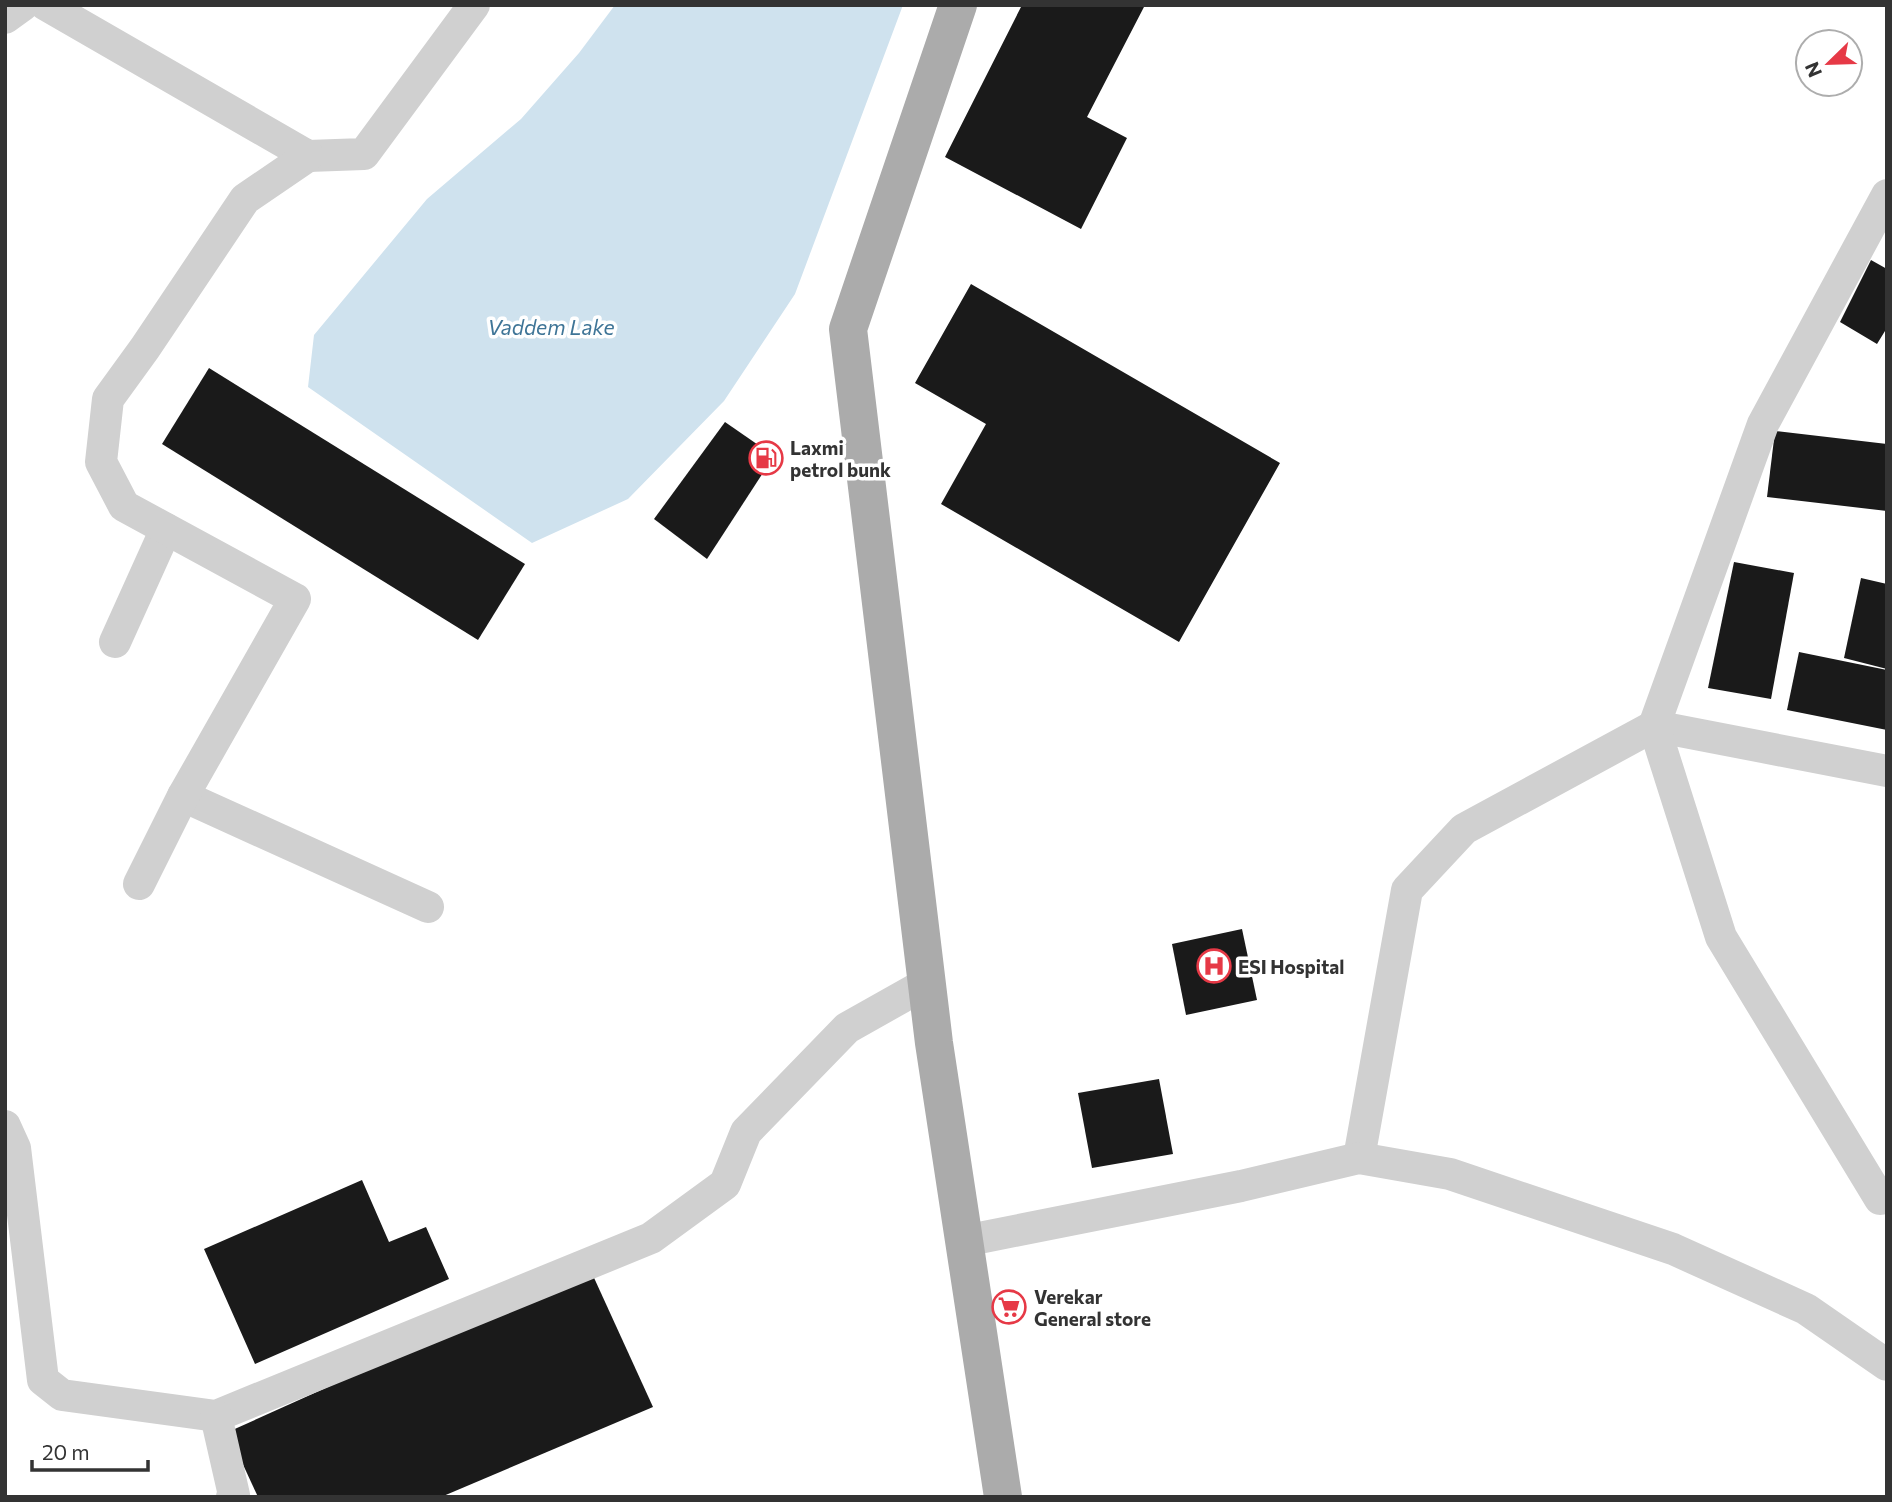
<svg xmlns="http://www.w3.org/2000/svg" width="1892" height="1502" font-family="Commissioner,sans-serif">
	<rect width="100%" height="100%" fill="#fff"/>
	<path fill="#cfe2ee" d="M615,5H903L795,294L724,401L628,499L532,543L308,387L314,335L427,199L521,119L579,53Z"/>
	<g fill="#1a1a1a">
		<path d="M1022,5H1145L1087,117L1127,138L1081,229L945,157Z"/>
		<path d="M1871,260L1887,269V332L1885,331L1877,344L1840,322Z"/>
		<path d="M971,284L1280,463L1179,642L941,504L986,424L915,383Z"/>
		<path d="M209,368L525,564L478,640L162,444Z"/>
		<path d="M725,422L774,456L707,559L654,519Z"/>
		<path d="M1775,431L1887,444V511L1767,497Z"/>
		<path d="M1734,562L1794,573L1771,699L1708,688Z"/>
		<path d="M1861,578L1887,584V669L1844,658Z"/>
		<path d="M1799,652L1887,670V730L1787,710Z"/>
		<path d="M1242,929L1257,1000L1186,1015L1172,944Z"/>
		<path d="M1159,1079L1173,1154L1092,1168L1078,1093Z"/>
		<path d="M362,1180L389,1242L426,1227L449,1279L255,1364L204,1249Z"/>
		<path d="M590,1269L653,1407L441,1497H258L228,1432Z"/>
	</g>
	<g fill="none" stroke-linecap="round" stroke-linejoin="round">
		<g stroke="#d0d0d0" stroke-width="32">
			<path d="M46,5L308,156L364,154L474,5"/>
			<path d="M5,18L23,5"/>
			<path d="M115,642L166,529"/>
			<path d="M183,796L428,907"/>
			<path d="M139,884L183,796L295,599L124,506L101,462L108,399L145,348L245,199L308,156"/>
			<path d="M5,1126L15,1148L43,1380L62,1395L216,1416L651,1238L725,1184L746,1132L847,1028L927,983"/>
			<path d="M1359,1158L1407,890L1464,829L1654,726L1887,771"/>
			<path d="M1880,1199L1721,937L1654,726L1763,424L1887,195"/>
			<path d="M964,1241L1241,1186L1359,1158L1450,1174L1673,1249L1806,1309L1887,1365"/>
			<path d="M216,1416L234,1495L232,1497"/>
		</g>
		<path stroke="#ababab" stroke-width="38" d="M958,5L848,329L934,1043L1003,1497"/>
	</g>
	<defs>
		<symbol id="fuel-ring" viewBox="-11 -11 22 22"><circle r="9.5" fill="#fff" stroke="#e63946" stroke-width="1.5"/><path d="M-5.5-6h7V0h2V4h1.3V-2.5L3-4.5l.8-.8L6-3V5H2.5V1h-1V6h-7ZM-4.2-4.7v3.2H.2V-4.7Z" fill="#e63946"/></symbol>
		<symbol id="hospital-ring" viewBox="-11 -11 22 22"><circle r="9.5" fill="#fff" stroke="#e63946" stroke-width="1.5"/><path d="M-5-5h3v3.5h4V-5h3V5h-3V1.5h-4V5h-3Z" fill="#e63946"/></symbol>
		<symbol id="supermarket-ring" viewBox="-11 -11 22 22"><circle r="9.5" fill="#fff" stroke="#e63946" stroke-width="1.5"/><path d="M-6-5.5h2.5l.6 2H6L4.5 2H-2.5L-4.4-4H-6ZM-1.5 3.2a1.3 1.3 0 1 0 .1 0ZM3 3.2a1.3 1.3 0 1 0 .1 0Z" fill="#e63946"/></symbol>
	</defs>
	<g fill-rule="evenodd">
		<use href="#fuel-ring" x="747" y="439" width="38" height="38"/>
		<use href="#hospital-ring" x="1195" y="947" width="38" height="38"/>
		<use href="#supermarket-ring" x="990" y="1288" width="38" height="38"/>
	</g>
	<g text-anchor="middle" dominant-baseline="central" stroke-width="7" stroke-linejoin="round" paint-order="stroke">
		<g font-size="19" font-weight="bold" fill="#333" stroke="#fff" text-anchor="start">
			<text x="790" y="447">Laxmi<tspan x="790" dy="22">petrol bunk</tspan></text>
			<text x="1238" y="966">ESI Hospital</text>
			<text x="1034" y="1296">Verekar<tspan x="1034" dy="22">General store</tspan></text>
		</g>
		<g font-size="21" font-style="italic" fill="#3f7597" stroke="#fff">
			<text x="551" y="326">Vaddem Lake</text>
		</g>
	</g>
	<rect width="1892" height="1502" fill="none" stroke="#333333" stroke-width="14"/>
	<g transform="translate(1829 63) rotate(247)"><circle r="33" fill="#ffffff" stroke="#adadad" stroke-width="2"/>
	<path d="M0-5L12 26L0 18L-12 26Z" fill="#e63946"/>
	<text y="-10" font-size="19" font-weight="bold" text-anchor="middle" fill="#333333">N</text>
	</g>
	<path d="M32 1460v10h116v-10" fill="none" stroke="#333333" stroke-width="3.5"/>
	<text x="42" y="1460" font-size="21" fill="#333333" stroke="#ffffff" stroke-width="5" paint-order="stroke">20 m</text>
</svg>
